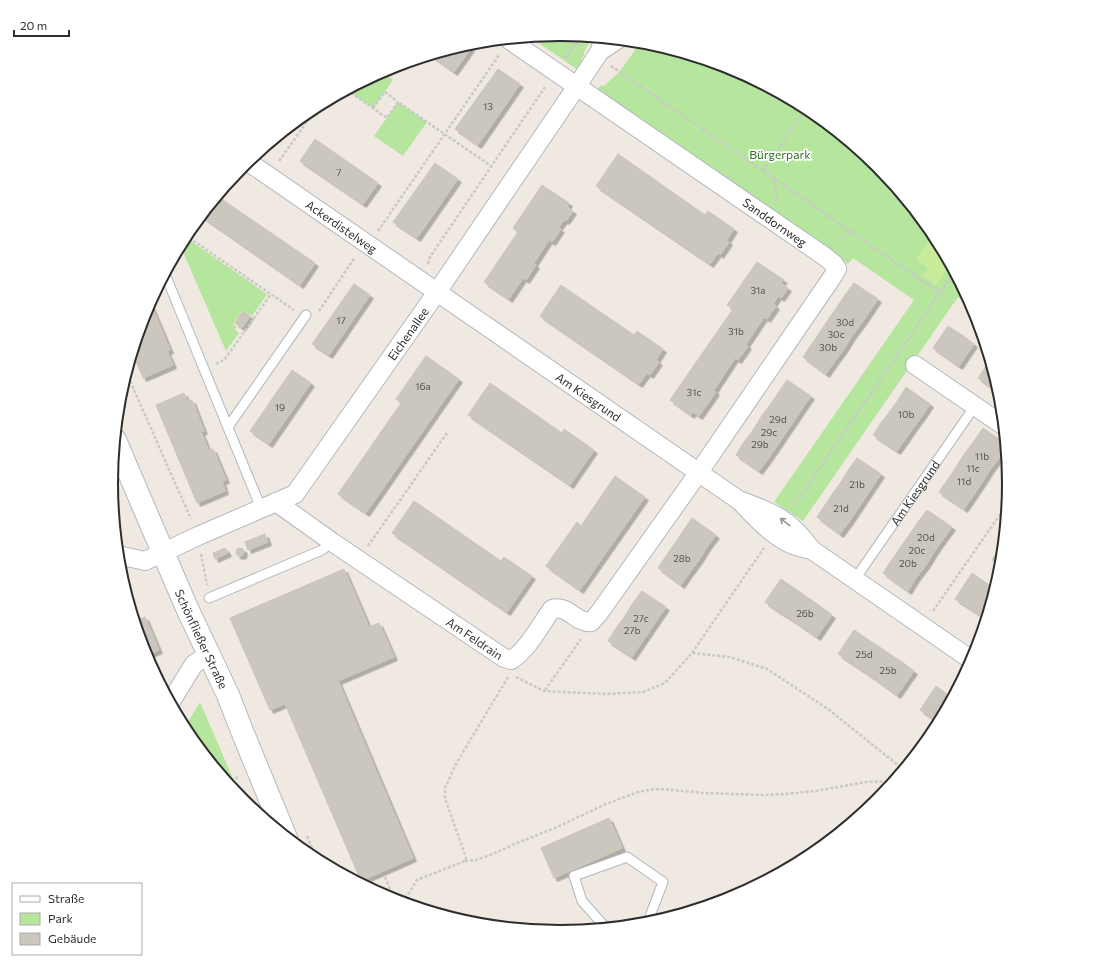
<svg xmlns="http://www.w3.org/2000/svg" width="1120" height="967" font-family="Commissioner,sans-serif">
	<defs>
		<filter id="shadow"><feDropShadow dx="3.5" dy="3.5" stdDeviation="0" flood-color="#0004"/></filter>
	</defs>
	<rect width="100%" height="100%" fill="#efe9e1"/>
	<g fill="#b6e59e">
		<path d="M560,34L593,37L586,48L578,70L530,37Z"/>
		<path d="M641,42L648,43L732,68L810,110L878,166L934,234L972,306L958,297L803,521L774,502L914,300L853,258L848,264L596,91L601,85L604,86L620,71Z"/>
		<path d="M382,71L393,80L373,108L347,90Z"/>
		<path d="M398,102L427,122L403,156L374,136Z"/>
		<path d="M185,237L267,294L252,316L243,310L233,324L237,327L235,330L239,333L226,351L180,245Z"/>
		<path d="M200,702L243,802L186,733L184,729Z"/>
	</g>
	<path fill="#c9ec9a" d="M934,235L950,265L936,285L923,276L928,269L916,259Z"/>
	<g fill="#cbc7bf" stroke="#cbc5ba" filter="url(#shadow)">
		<path d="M467,44L471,48L454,72L430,55Z"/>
		<path d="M498,69L520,84L478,145L455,129Z"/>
		<path d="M315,139L378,183L363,204L300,161Z"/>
		<path d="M618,154L705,215L708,211L734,229L727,240L729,242L720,255L718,253L710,264L596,186Z"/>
		<path d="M435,163L458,179L417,238L393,222Z"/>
		<path d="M542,185L569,203L567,207L573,211L566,221L564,220L558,228L561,229L552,242L549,240L534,263L536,265L526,280L523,278L509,299L484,282L518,232L513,228Z"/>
		<path d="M217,196L315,263L300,285L201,216Z"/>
		<path d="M757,262L784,280L781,283L788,288L781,298L778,296L773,304L776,306L767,319L764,317L746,344L748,346L738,360L735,358L714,390L716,392L699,416L693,412L691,415L670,400L733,309L727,305Z"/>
		<path d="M854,283L878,299L870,311L845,295Z"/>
		<path d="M354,284L370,295L329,355L312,344Z"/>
		<path d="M561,285L634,335L637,331L663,349L656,360L659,362L650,375L647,373L639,384L540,316Z"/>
		<path d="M845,295L870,311L861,324L837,307Z"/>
		<path d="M151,305L170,350L167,351L173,365L143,378L132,352L145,311L147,306Z"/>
		<path d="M837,307L861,324L852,336L828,320Z"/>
		<path d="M243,311L250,316L242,328L235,323Z"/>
		<path d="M828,320L852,336L844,349L820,332Z"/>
		<path d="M948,326L962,335L946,357L933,348Z"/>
		<path d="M820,332L844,349L835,361L811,345Z"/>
		<path d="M962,335L974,344L959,366L946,357Z"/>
		<path d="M811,345L835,361L826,374L803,357Z"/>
		<path d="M426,356L459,379L366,513L338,494L401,403L396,399Z"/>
		<path d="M990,360L996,380L991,387L978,378Z"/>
		<path d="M292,370L311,383L269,444L250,431Z"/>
		<path d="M787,380L811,396L802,409L778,393Z"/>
		<path d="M996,380L1000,394L991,387Z"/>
		<path d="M490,383L562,433L564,429L594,450L570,485L468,415Z"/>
		<path d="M906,387L930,404L922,416L898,400Z"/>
		<path d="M184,393L188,402L192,400L204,431L201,432L209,451L213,449L226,480L222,481L225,491L197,503L156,405Z"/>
		<path d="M778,393L802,409L794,421L770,405Z"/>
		<path d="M898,400L922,416L913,428L890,411Z"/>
		<path d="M770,405L794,421L785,434L761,417Z"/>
		<path d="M890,411L913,428L905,440L881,423Z"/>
		<path d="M761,417L785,434L777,446L753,430Z"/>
		<path d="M881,423L905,440L897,451L873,435Z"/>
		<path d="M983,428L1005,443L1006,448L999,458L974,441Z"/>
		<path d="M753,430L777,446L768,459L744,442Z"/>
		<path d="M974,441L999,458L990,470L965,453Z"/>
		<path d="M744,442L768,459L759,471L736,455Z"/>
		<path d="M965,453L990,470L981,484L956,467Z"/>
		<path d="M857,458L881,474L873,486L849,469Z"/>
		<path d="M956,467L981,484L973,496L948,479Z"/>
		<path d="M849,469L873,486L865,498L841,482Z"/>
		<path d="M615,476L645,497L580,590L546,566L577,522L581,526Z"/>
		<path d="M948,479L973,496L964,509L939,492Z"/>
		<path d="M841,482L865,498L857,510L833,493Z"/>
		<path d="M833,493L857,510L849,522L825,505Z"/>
		<path d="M414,501L501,561L504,557L532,576L507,612L392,533Z"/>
		<path d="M825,505L849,522L840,534L817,517Z"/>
		<path d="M927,510L952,527L943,539L918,522Z"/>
		<path d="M692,518L716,535L707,547L683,531Z"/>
		<path d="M918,522L943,539L934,552L909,535Z"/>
		<path d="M683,531L707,547L699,560L675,543Z"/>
		<path d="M265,534L268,542L248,550L245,542Z"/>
		<path d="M909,535L934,552L926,565L900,548Z"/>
		<path d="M675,543L699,560L690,572L666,556Z"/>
		<path d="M1001,547L1003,549L1001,567L992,560Z"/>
		<path d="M225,548L228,553L215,559L213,553Z"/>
		<path d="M900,548L926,565L916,578L891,561Z"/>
		<circle cx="240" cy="552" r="4"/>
		<path d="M666,556L690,572L681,585L658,568Z"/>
		<path d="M891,561L916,578L908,591L883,573Z"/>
		<path d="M344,569L369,627L379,623L394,657L270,710L230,618Z"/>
		<path d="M972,573L985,582L968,607L955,599Z"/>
		<path d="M781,579L794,588L778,611L765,602Z"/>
		<path d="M985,582L995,589L992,600L981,616L968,607Z"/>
		<path d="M794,588L807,597L791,619L778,611Z"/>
		<path d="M642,591L666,607L657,620L633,603Z"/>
		<path d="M807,597L820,606L804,628L791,619Z"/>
		<path d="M633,603L657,620L649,632L625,616Z"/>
		<path d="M820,606L832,615L817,637L804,628Z"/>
		<path d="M625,616L649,632L640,645L616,628Z"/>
		<path d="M145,617L159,650L145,656L134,621Z"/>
		<path d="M616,628L640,645L632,657L608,641Z"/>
		<path d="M854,630L866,638L850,662L838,654Z"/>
		<path d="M866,638L878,646L862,670L850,662Z"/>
		<path d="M878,646L890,654L874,678L862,670Z"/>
		<path d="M890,654L902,662L886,687L874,678Z"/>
		<path d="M902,662L914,671L897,695L886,687Z"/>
		<path d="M338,681L413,858L361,881L285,704Z"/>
		<path d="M936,686L948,695L932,718L920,710Z"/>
		<path d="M948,695L953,698L939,723L932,718Z"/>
		<path d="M609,818L622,848L554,878L541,848Z"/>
	</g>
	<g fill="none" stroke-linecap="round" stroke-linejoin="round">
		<defs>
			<g id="lane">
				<path d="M165,274L261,508"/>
				<path d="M228,427L306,315"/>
				<path id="s1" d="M855,579L975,406"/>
				<path d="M209,598L322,550L332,542"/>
				<path d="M606,928L582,901L574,876L627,857L663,882L647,924"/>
			</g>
			<g id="street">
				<path d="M600,51L617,40"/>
				<path id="s2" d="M247,161L740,501C756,518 772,536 793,545C799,547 806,549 812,550L973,661"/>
				<path d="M915,365L1004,426"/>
				<path d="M741,501C775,513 791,521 812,550"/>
				<path id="s3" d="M276,502L332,542L504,658L511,660C527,651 541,624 552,609C567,604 577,624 591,622L599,613L699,472L833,276L837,269L834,264L824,256L508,39"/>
				<path id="s4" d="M118,555L145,561L198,536L295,494L437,292L577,86L600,51L603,38"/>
				<path d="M170,703L194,664L209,655"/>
			</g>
			<g id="secondary">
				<path id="s5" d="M115,440L186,606L228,695L242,731L286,838"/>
			</g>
		</defs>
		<use href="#lane" stroke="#b4b7c1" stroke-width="11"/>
		<use href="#street" stroke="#b4b7c1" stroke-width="20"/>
		<use href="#secondary" stroke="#b4b7c1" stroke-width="24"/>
		<g stroke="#c9c9c9" stroke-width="2.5" stroke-dasharray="3 2" stroke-linecap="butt">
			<path d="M564,34L582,46"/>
			<path d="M565,58L581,36"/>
			<path d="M611,66L940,293"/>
			<path d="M347,90L387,118L398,102L491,166"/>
			<path d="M373,108L385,92L398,102"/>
			<path d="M279,161L318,106"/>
			<path d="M763,171L806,108"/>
			<path d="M775,179L777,202"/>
			<path d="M378,231L499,55"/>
			<path d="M185,235L294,310"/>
			<path d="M835,241L851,231"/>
			<path d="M428,264L430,257L545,87"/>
			<path d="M952,276L959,281"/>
			<path d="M927,284L929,280"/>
			<path d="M319,311L355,257"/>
			<path d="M216,364L225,359L271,294"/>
			<path d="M126,372L191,519"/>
			<path d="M794,506L954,272"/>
			<path d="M368,546L447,433"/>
			<path d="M201,554L207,585"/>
			<path d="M933,611L1008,503"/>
			<path d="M692,653L764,548"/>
			<path d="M516,677L544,691L606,694L643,692L665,683L692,653L730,657L767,669L828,709L904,770"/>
			<path d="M545,690L581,639"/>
			<path d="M226,782L239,777"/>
			<path d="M307,836L317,861"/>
			<path d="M465,861L476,860L490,855L517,843L555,828L606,804L638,792L654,789L673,790L703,793L763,795L787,794L815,791L866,782L894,781"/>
			<path d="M385,877L395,901"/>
			<path d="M403,903L417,880L465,861L466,858L445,798V788L456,764L508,677"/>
		</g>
		<use href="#lane" stroke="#fff" stroke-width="9"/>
		<use href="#street" stroke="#fff" stroke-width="18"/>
		<use href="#secondary" stroke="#fff" stroke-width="22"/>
	</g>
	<defs><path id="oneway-shaft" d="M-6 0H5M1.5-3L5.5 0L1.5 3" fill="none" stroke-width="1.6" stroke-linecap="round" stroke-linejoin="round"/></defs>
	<use stroke="#969696" href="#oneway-shaft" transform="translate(785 522) rotate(-142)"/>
	<g text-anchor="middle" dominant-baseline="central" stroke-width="3.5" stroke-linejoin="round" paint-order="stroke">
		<g font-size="10" fill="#555452">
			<text x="488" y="106">13</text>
			<text x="339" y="172">7</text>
			<text x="758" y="290">31a</text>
			<text x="341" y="320">17</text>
			<text x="845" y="322">30d</text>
			<text x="736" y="331">31b</text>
			<text x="836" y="334">30c</text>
			<text x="828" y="347">30b</text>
			<text x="423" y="386">16a</text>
			<text x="694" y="392">31c</text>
			<text x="280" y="407">19</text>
			<text x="906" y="414">10b</text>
			<text x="778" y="419">29d</text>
			<text x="769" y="432">29c</text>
			<text x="760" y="444">29b</text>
			<text x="982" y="456">11b</text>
			<text x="973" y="468">11c</text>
			<text x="964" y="481">11d</text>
			<text x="857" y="484">21b</text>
			<text x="841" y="508">21d</text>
			<text x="926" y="537">20d</text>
			<text x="917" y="550">20c</text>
			<text x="682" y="558">28b</text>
			<text x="908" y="563">20b</text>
			<text x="805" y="613">26b</text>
			<text x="641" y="618">27c</text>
			<text x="632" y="630">27b</text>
			<text x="864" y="654">25d</text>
			<text x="888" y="670">25b</text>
		</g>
		<g font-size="12" fill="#2c6e1b" stroke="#fff">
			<text x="780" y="154">Bürgerpark</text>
		</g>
		<g font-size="12" fill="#2e2e2e" stroke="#fff">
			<text transform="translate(775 222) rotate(35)">Sanddornweg</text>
			<text stroke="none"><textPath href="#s2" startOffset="115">Ackerdistelweg</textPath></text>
			<text stroke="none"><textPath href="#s4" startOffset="388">Eichenallee</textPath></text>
			<text stroke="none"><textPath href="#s2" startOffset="415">Am Kiesgrund</textPath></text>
			<text stroke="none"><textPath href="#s1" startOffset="105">Am Kiesgrund</textPath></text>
			<text stroke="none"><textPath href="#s3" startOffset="241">Am Feldrain</textPath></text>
			<text stroke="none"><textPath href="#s5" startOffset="217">Schönfließer Straße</textPath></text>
		</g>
	</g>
	<path d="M0 0H1120V967H0ZM118 483a442 442 0 1 1 884 0a442 442 0 1 1-884 0Z" fill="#fff" fill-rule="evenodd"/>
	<path fill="none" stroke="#2e2e2e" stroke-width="2" d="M118 483a442 442 0 1 1 884 0a442 442 0 1 1-884 0Z"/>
	<rect x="12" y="883" width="130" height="72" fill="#ffffff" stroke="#ababab"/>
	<rect x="20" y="896" width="20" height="6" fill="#ffffff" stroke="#ababab"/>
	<text x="48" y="903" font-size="12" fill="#2e2e2e">Straße</text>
	<rect x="20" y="913" width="20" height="12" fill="#b6e59e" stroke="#ababab"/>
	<text x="48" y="923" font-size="12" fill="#2e2e2e">Park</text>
	<rect x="20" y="933" width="20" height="12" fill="#cbc7bf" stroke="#ababab"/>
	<text x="48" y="943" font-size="12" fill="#2e2e2e">Gebäude</text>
	<path d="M14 30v6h55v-6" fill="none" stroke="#2e2e2e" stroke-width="2"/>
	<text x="20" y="30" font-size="12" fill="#2e2e2e" stroke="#ffffff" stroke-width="3" paint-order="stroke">20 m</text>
</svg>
